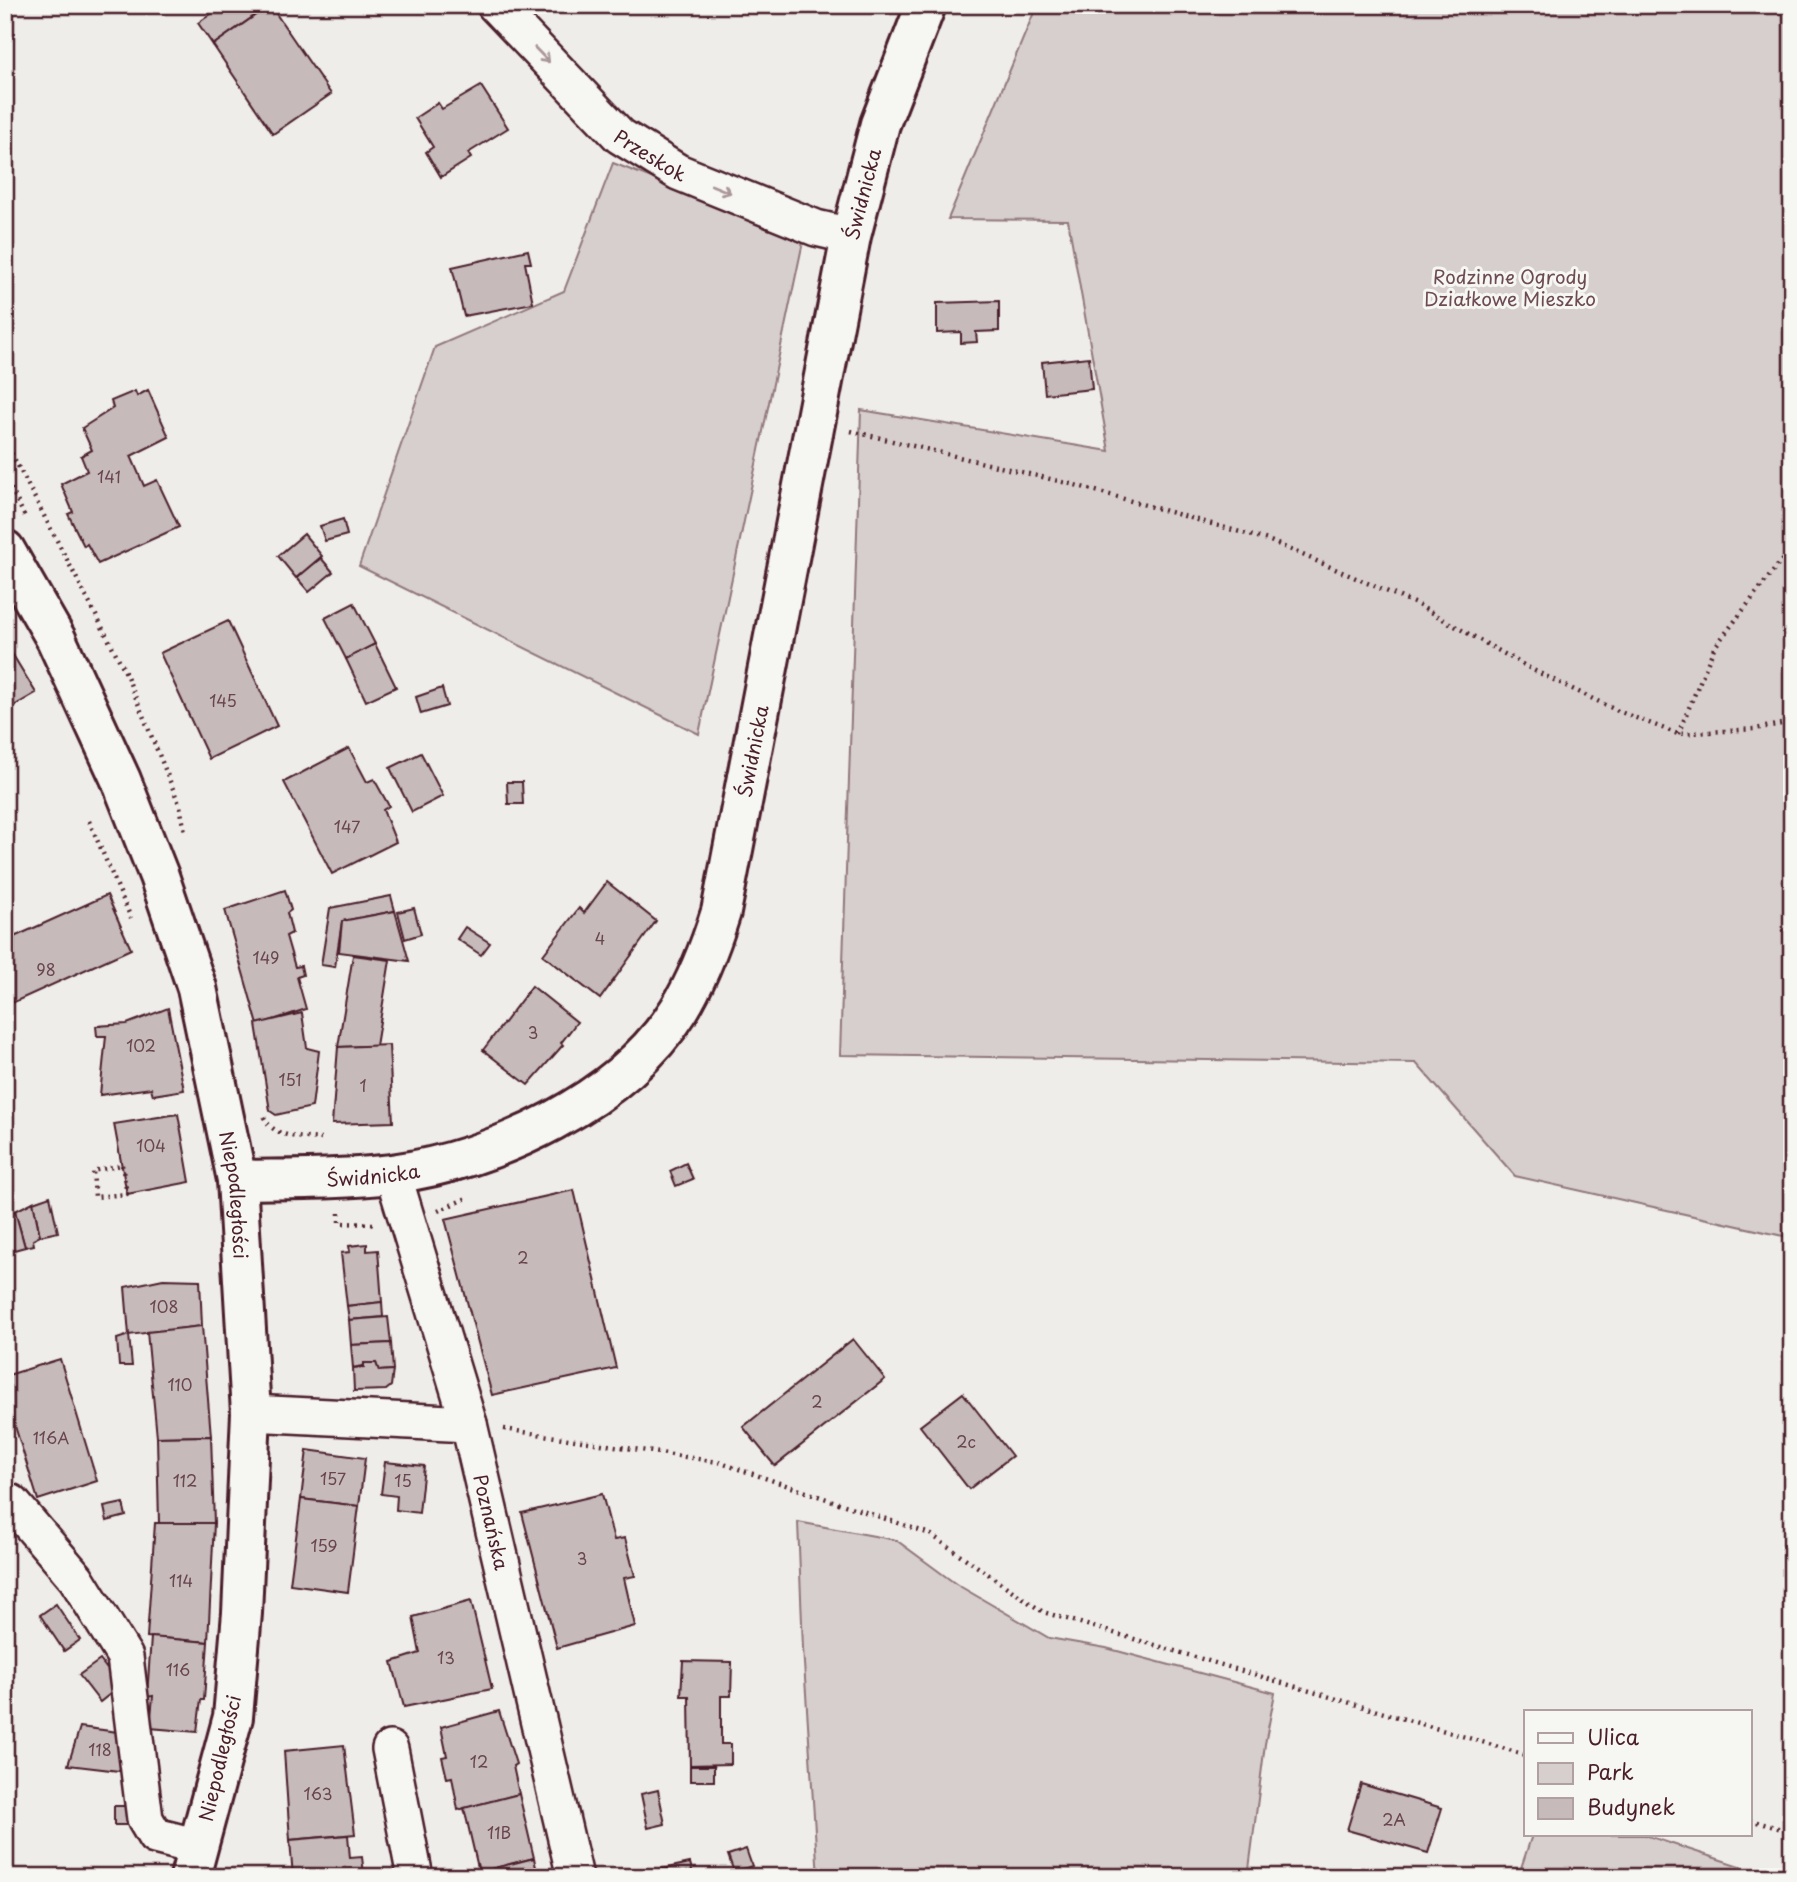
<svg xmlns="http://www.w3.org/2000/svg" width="1797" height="1882" font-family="'Playpen Sans',sans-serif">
	<rect width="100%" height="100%" fill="#efedea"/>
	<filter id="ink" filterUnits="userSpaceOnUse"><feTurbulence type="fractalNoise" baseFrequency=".0143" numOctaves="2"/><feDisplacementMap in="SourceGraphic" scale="14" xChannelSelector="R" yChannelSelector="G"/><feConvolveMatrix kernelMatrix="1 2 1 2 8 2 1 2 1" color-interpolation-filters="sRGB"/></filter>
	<g filter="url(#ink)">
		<g fill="#d7cfce" stroke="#90777c" stroke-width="2">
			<path d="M1037,5H1792V1238L1515,1176L1416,1063L840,1055L861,410L1109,451L1068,220L948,219Z"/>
			<path d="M613,163L804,237L699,734L359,566L435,347L564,291Z"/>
			<path d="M798,1522L896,1540L956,1584L1049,1638L1106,1648L1275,1693L1265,1744L1248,1877H818L803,1648Z"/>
			<path d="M1532,1835H1645L1773,1877H1518Z"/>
		</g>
		<g fill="#c6babb" stroke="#4a1f2b" stroke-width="2">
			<path d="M224,5H270L213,45L198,23Z"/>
			<path d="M270,5L331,94L273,134L213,45Z"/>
			<path d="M481,86L508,128L468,153L471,158L441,177L426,152L433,147L415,118L438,103L442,109Z"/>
			<path d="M528,250L531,263H525L533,303L464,316L452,267Z"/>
			<path d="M999,301V331L976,332L977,342L961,343V332L937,333V303Z"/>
			<path d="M1089,357L1092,389L1045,394L1042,362Z"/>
			<path d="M148,390L169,437L131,456L144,486L157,480L179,527L98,564L87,544L84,546L68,514L73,512L61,484L87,471L81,456L92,450L82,428L113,408L111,401L135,391L137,396Z"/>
			<path d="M343,519L347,535L325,541L320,526Z"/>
			<path d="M304,534L322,556L296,578L278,556Z"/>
			<path d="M321,558L333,572L309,592L297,578Z"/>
			<path d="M354,603L375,644L346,659L325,618Z"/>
			<path d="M228,621L277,726L209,759L160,653Z"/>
			<path d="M5,642L36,693L5,711Z"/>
			<path d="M375,644L396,687L366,701L346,659Z"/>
			<path d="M442,688L447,706L421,714L416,697Z"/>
			<path d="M349,748L367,782L374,779L389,806L383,810L396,842L332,874L284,782Z"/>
			<path d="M421,753L443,796L412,812L390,768Z"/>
			<path d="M507,782H522L523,804H508Z"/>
			<path d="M607,882L656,921L600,999L543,955L579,908L584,913Z"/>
			<path d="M285,890L291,910L287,913L292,933L286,936L295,967L301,966L303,975L297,977L306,1009L258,1025L225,910Z"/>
			<path d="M107,895L131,949L12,1003L5,989V941Z"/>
			<path d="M391,896L395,911L342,921L335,967L321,965L330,908Z"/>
			<path d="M414,908L421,934L405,939L398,912Z"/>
			<path d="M395,911L409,961L339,952L342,921Z"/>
			<path d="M465,927L490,943L481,955L457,939Z"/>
			<path d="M353,955L390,960L376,1046L338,1047Z"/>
			<path d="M532,986L577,1022L561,1043L563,1045L528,1085L483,1050Z"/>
			<path d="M168,1008L184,1090L153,1095L151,1088L100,1095L106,1036H97L96,1026L127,1024Z"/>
			<path d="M302,1013L307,1048L319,1051L312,1107L276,1115L270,1111L256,1024Z"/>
			<path d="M389,1045L393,1122L332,1124L338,1047Z"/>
			<path d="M178,1114L190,1182L127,1194L114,1124Z"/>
			<path d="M686,1163L693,1179L676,1186L670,1171Z"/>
			<path d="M574,1190L616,1368L492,1395L445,1219Z"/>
			<path d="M50,1196L58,1232L40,1236L33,1202Z"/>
			<path d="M33,1202L40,1236L33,1240L34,1245L25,1247L15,1211Z"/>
			<path d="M15,1211L25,1247L7,1252L5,1216Z"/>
			<path d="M367,1244V1251L378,1250L382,1302L347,1306L341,1253L350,1252L349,1246Z"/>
			<path d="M163,1279L200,1280L202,1326L129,1335L125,1287Z"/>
			<path d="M382,1302L383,1317L349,1320L347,1306Z"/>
			<path d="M388,1317L391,1343L351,1345L349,1320Z"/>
			<path d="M202,1326L211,1436L157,1437L147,1332Z"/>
			<path d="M129,1335L132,1366H119L117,1339Z"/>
			<path d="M853,1339L885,1379L775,1466L743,1427Z"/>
			<path d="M391,1343L393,1370L379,1371L376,1363L353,1368L351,1345Z"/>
			<path d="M60,1359L97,1481L38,1500L5,1394V1376Z"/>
			<path d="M364,1363H376L379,1371L393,1370L391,1386L386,1390L354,1391L353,1368L364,1367Z"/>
			<path d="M963,1393L1012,1456L969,1489L920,1426Z"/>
			<path d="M211,1436L214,1523H159L157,1437Z"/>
			<path d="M307,1450L365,1458L359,1506L301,1499Z"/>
			<path d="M385,1462L424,1466L419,1513L396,1510L397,1496L381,1494Z"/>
			<path d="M602,1494L614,1540L625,1538L635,1576L624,1578L635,1626L557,1648L522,1513Z"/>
			<path d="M301,1499L359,1506L348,1592L290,1584Z"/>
			<path d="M123,1503L126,1516L107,1521L104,1507Z"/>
			<path d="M155,1523H214L208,1642L147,1637Z"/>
			<path d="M471,1601L492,1689L404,1707L392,1662L420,1653L413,1617Z"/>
			<path d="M56,1604L80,1640L64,1651L40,1615Z"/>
			<path d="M151,1637L208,1642L204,1700H201L197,1732L150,1728L153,1696L147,1697Z"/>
			<path d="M100,1660L120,1686L100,1702L79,1675Z"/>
			<path d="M683,1661L732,1662L731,1696H721V1744H731V1764L690,1765L689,1696H681Z"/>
			<path d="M499,1711L516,1764L513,1766L519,1794L458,1810L452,1777L447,1778L442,1757L447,1756L441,1727Z"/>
			<path d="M80,1727L125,1733L128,1772L68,1765Z"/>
			<path d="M344,1745L355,1834L290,1840L284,1751Z"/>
			<rect x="690" y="1766" width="24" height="15"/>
			<path d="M1361,1784L1442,1808L1428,1853L1347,1830Z"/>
			<path d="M658,1790L665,1824L648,1828L641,1794Z"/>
			<path d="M519,1794L534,1858L479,1872L464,1808Z"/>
			<rect x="114" y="1806" width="17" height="19"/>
			<path d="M348,1835L350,1858L362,1857L364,1874L293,1877L290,1840Z"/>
			<path d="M746,1849L752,1866L734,1872L728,1855Z"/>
			<path d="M534,1858L538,1877H479V1872Z"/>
			<path d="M690,1863L694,1877H626Z"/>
		</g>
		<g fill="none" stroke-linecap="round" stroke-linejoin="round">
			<defs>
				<g id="minor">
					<path id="s1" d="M495,5L620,136L678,172L816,228L851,236"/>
					<path id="s2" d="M393,1174L469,1424L575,1877"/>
					<path d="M251,1413L469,1424"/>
					<path d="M5,1500L12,1503L76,1578L125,1657L145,1819L155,1836L198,1847"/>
					<path d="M390,1749L415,1877"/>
				</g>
				<g id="major">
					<path id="s3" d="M5,550L56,639L121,780L159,876L197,988L237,1180L251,1413L242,1613L233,1717L190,1877"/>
					<path id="s4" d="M237,1180C288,1179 340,1180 391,1174C494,1161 623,1100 679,1010C698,979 710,947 721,912L851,236L880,124L926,5"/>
				</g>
			</defs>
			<use href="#minor" stroke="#4a1f2b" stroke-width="40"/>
			<use href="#major" stroke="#4a1f2b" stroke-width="44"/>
			<g stroke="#4a1f2b" stroke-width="4.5" stroke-dasharray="2 5" stroke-linecap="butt">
				<path d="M851,431L1075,485L1268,540L1416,604L1531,669L1618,711L1678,734L1755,729L1792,722"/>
				<path d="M5,441L124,669L180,806L185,832"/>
				<path d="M5,476L26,519"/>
				<path d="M1678,734L1714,648L1792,547"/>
				<path d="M89,821L131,918"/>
				<path d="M264,1117C274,1139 301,1137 321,1139"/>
				<path d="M122,1165L127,1194L95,1197L93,1171Z"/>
				<path d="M438,1211L469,1197"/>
				<path d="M339,1213V1223L373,1224"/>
				<path d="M504,1429L718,1462L930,1534L1043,1612L1526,1755"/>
				<path d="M1750,1820L1792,1832"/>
			</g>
			<use href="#minor" stroke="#f6f6f2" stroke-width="35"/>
			<use href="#major" stroke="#f6f6f2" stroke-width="38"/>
		</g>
		<defs><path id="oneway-shaft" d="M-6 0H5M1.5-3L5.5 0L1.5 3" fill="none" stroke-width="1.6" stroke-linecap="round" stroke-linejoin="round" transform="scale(1.75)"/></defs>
		<g stroke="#a99598">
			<use href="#oneway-shaft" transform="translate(542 55) rotate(46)"/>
			<use href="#oneway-shaft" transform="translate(721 189) rotate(22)"/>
		</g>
	</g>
	<g text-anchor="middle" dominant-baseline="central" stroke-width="6" stroke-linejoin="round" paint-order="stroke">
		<g font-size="16" fill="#69464f">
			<text x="109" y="476">141</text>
			<text x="223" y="700">145</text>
			<text x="347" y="826">147</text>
			<text x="600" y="938">4</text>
			<text x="266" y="957">149</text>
			<text x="46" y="969">98</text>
			<text x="533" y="1032">3</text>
			<text x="141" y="1045">102</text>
			<text x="290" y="1079">151</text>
			<text x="363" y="1085">1</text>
			<text x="151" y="1145">104</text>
			<text x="523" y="1257">2</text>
			<text x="164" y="1306">108</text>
			<text x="180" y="1384">110</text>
			<text x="817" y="1401">2</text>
			<text x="51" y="1437">116A</text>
			<text x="966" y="1441">2c</text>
			<text x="333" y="1478">157</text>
			<text x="185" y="1480">112</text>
			<text x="403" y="1480">15</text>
			<text x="324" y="1545">159</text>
			<text x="582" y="1558">3</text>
			<text x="181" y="1580">114</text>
			<text x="446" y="1657">13</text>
			<text x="178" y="1669">116</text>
			<text x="100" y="1749">118</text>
			<text x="479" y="1761">12</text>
			<text x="318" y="1793">163</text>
			<text x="1394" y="1819">2A</text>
			<text x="499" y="1832">11B</text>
		</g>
		<g font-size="19" fill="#4a1f2b" stroke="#f6f6f2">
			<text stroke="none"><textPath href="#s1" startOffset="217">Przeskok</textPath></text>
			<text stroke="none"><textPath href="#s4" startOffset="1334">Świdnicka</textPath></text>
			<text stroke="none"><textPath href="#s4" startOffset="766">Świdnicka</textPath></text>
			<text stroke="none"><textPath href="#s4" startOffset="136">Świdnicka</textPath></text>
			<text stroke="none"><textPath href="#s3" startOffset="690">Niepodległości</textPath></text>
			<text stroke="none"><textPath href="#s2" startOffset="362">Poznańska</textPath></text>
			<text transform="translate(219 1758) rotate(-77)">Niepodległości</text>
		</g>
		<g font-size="19" fill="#6d4b54" stroke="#f6f6f2">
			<text x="1510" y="276">Rodzinne Ogrody<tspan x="1510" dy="22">Działkowe Mieszko</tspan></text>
		</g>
	</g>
	<rect width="1797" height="1882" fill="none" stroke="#f6f6f2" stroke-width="28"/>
	<rect x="14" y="14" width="1769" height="1854" fill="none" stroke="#4a1f2b" stroke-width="2.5" filter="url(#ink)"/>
	<rect x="1524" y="1710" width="228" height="126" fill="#f6f6f2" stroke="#b1a0a2" stroke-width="2"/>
	<rect x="1538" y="1733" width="35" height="10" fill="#f6f6f2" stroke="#b1a0a2" stroke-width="2"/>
	<text x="1587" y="1745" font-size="21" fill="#4a1f2b">Ulica</text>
	<rect x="1538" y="1763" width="35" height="21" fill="#d7cfce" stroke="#b1a0a2" stroke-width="2"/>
	<text x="1587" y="1780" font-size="21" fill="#4a1f2b">Park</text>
	<rect x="1538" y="1798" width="35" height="21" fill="#c6babb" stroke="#b1a0a2" stroke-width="2"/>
	<text x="1587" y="1815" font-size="21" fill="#4a1f2b">Budynek</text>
</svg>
